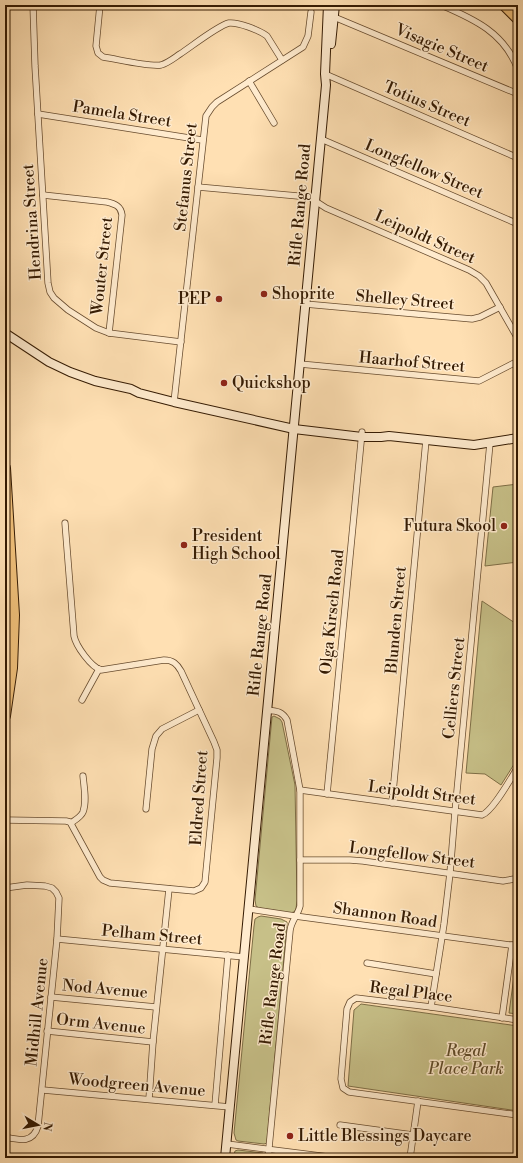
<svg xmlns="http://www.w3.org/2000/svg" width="523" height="1163" font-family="'Libre Bodoni',serif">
	<rect width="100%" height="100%" fill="#ffe0b3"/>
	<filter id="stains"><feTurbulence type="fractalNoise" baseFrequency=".005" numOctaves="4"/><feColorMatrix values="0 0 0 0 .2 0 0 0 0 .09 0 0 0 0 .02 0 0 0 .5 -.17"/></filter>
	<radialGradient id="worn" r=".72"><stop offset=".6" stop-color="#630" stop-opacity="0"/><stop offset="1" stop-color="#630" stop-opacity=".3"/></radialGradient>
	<g fill="#c7c088" stroke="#7e6e46">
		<path d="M518,484V562L485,566L493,487Z"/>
		<path d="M482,601L518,625V758L501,785L485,774L466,773Z"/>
		<path d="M274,716L280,719L282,722L295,785L297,900L296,909L294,912L289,913L259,908L256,906L255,900L272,717Z"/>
		<path d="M261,916L281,919L287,922V924L267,1143L264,1144L238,1141L236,1140L234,1133L254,926L255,919L258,917Z"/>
		<path d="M517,954L518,955V1014L509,1013Z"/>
		<path d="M361,1004L518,1026V1111L348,1086L354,1010Z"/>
		<path d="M238,1150L263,1153L265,1155L266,1158H233L235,1151Z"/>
	</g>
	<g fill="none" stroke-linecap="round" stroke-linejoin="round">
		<defs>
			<g id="street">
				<path d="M33,5L35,66L48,283L50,292L54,298L68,310L96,328L109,333L181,342"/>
				<path d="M100,5L96,46L98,53L103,57C117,59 148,67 161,65C168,63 174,58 180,54C191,47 217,26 229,23C238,22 259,30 267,36L282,60"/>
				<path d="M441,5C474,19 505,33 518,70"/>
				<path d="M334,17L518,94"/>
				<path d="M325,74L518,158"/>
				<path d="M249,81L274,123"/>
				<path d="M38,114L202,140"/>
				<path d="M321,139L518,224"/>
				<path d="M198,187L309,197L326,208L469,270L479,276L486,283L518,339"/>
				<path d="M43,195L107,202C115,204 121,206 122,215L109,333"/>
				<path d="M305,304L472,319L480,317L500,307"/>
				<path d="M300,364L479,381L518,361"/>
				<path d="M174,402L206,116L212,107L217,102L303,47L308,36L311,12"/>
				<path d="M82,700L99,669"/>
				<path d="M267,710C276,711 282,711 287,720L300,790V906C298,915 291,921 290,931L268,1158"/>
				<path d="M300,790L482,815C493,811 511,778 518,767"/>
				<path d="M327,794L362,432"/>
				<path d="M392,803L426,440"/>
				<path d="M146,809L152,749L156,736L162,729L199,710"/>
				<path d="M5,820L66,821L70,822L100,877L103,880L110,883L194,891L201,888L205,882L217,758V750L214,742L181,671C177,664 173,660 164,660L101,670C91,667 76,646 74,636L65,523"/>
				<path d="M71,823C75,820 81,817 83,812C87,801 84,787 83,776"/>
				<path d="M300,860H350L363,861L503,881L514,879L518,876"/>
				<path d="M5,888L27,885L45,886L52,888L56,892L59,898L57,939L38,1126C33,1144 19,1140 5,1137"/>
				<path d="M249,909L295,916L518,946"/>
				<path d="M57,939L244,957"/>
				<path d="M367,963L436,974"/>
				<path d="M51,997L156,1007"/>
				<path d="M431,1007L444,924L450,873L455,812L490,443"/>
				<path d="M502,1018L512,945"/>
				<path d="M518,1020L431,1007L356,998L350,1002L347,1009L341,1079L343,1088L349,1092L518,1115"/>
				<path d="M47,1031L153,1042"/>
				<path d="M43,1090L230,1107"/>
				<path d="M149,1099L153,1042L169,889"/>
				<path d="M215,1105L228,955"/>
				<path d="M340,1125L413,1135"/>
				<path d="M227,1144L337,1158"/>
				<path d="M410,1158L418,1101"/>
			</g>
			<g id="secondary">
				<path d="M331,44L335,5"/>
				<path d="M5,333L49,362L70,372L95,381L131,389L139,393L174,402L294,429L362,437H381L389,436L474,445L518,438"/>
				<path d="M225,1158L326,85L325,74L328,5"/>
			</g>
			<g id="highway">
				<path d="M504,5L518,19"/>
				<path d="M5,468L14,615L12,668L5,716"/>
			</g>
		</defs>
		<use href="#street" stroke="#684c2f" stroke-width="7"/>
		<use href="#secondary" stroke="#351b03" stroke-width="10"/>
		<use href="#highway" stroke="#351b03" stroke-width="12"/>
		<use href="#street" stroke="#ffebce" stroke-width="5.5"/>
		<use href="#secondary" stroke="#ffebce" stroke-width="8"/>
		<use href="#highway" stroke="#f0c07a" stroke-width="10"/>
	</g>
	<g fill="#8f2418" stroke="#ffebce" stroke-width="1.5">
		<circle cx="264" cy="294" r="4"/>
		<circle cx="219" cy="299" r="4"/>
		<circle cx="224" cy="383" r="4"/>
		<circle cx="504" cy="526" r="4"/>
		<circle cx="184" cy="545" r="4"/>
		<circle cx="290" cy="1136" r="4"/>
	</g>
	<g text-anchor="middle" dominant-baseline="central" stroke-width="3" stroke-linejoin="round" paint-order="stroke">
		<g font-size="16" fill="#351b03" stroke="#ffebce">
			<text transform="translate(442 48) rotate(23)">Visagie Street</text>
			<text transform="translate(427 104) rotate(23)">Totius Street</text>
			<text transform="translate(122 114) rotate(9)">Pamela Street</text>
			<text transform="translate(424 169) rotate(23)">Longfellow Street</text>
			<text transform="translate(186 177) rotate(-84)">Stefanus Street</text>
			<text transform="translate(300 205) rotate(-85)">Rifle Range Road</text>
			<text transform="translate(32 222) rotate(-94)">Hendrina Street</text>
			<text transform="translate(425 237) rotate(24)">Leipoldt Street</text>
			<text transform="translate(102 266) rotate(-84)">Wouter Street</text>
			<text transform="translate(405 300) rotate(5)">Shelley Street</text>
			<text transform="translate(412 362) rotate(5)">Haarhof Street</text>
			<text transform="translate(332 612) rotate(-84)">Olga Kirsch Road</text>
			<text transform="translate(396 620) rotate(-85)">Blunden Street</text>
			<text transform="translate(260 635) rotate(-84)">Rifle Range Road</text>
			<text transform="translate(454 688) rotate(-84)">Celliers Street</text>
			<text transform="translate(422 793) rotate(7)">Leipoldt Street</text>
			<text transform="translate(199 798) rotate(-86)">Eldred Street</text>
			<text transform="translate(412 855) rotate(7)">Longfellow Street</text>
			<text transform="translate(385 915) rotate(8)">Shannon Road</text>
			<text transform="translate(152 935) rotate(5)">Pelham Street</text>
			<text transform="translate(273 984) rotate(-83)">Rifle Range Road</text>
			<text transform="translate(105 989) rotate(5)">Nod Avenue</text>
			<text transform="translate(411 992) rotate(7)">Regal Place</text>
			<text transform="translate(37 1012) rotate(-84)">Midhill Avenue</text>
			<text transform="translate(101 1024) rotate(6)">Orm Avenue</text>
			<text transform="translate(137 1085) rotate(5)">Woodgreen Avenue</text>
		</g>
		<g font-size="16" fill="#351b03" stroke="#ffebce" text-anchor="start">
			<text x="272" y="294">Shoprite</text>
			<text x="211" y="299" text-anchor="end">PEP</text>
			<text x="232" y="383">Quickshop</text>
			<text x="496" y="526" text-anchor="end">Futura Skool</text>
			<text x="192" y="536">President<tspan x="192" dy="18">High School</tspan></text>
			<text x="298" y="1136">Little Blessings Daycare</text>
		</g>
		<g font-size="16" font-style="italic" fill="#614d2b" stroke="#ffebce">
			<text x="466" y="1051">Regal<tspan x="466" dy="18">Place Park</tspan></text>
		</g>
	</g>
	<rect width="523" height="1163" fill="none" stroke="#ffe0b3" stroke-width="20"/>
	<rect x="6" y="6" width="511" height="1151" fill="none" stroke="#351b03" stroke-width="2"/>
	<rect x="10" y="10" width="503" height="1143" fill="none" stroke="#351b03"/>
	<g transform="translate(38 1125) rotate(100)" stroke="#ffebce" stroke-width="3" paint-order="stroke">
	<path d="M0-3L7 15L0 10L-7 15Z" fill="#351b03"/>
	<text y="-6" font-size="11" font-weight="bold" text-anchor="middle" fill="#351b03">N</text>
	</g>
	<rect width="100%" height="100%" filter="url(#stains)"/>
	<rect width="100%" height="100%" fill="url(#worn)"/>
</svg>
